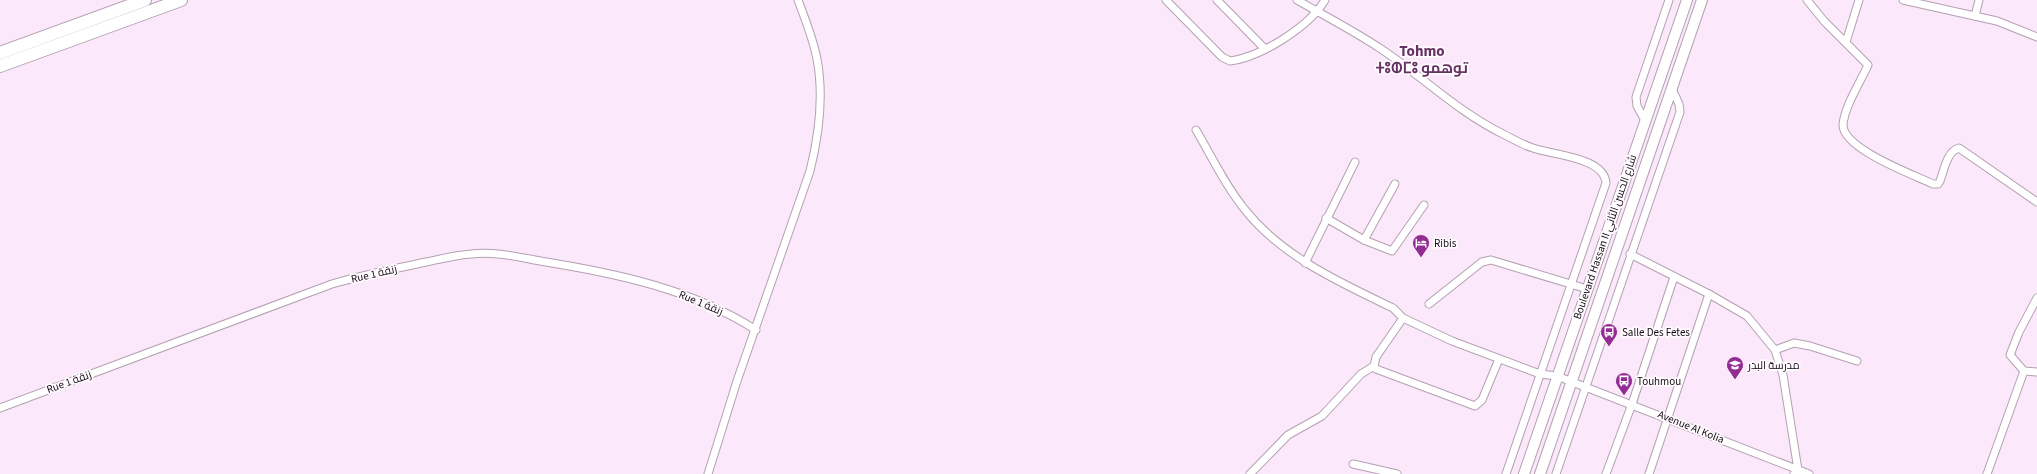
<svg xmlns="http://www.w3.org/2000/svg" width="2037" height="474" font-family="'Source Sans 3',Cairo,'Noto Sans Tifinagh',sans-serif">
	<rect width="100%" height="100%" fill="#fbe8fa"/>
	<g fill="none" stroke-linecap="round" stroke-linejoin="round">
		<defs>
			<g id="street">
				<path d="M1166,0L1222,57L1230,61C1261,57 1309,27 1325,0"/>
				<path d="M1217,0L1265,49"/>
				<path d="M1297,0C1325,16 1354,31 1381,49C1422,76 1458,112 1503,134C1513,139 1523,145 1533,148C1552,155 1604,157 1606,183L1506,474"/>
				<path d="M1807,0L1824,21L1868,65C1861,81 1844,107 1843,125C1843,149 1914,175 1933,184H1938L1940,181C1944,170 1947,151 1959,148L2037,202"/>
				<path d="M1903,0L1997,21L2037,37"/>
				<path d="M1975,16L1979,0"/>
				<path d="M1846,42L1859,0"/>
				<path d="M1646,122L1637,106L1636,97L1669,0"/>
				<path d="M1196,130C1212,157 1226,187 1246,211C1283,257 1341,283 1393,308L1403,318L1452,341L1540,374L1557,376L1809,474"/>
				<path d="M1326,218L1364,240L1392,251L1424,205"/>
				<path d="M1364,240L1395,184"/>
				<path d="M1630,254L1709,294L1747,316L1775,350L1783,375L1798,470L1794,474"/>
				<path d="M1305,263L1355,162"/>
				<path d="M2037,298L2019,332L2010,355L2024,371L2037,372"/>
				<path d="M1429,304L1482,262L1491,260L1587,289"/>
				<path d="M1403,318L1376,357L1374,366L1376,369L1475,406L1482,400L1499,359"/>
				<path d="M1775,350L1794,343L1810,346L1857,361"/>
				<path d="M0,408L332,284C363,275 394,269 426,262C441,259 456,255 471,254C494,251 518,257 540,261C615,273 692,289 756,330"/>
				<path d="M1353,464L1397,474"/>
				<path d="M708,474L737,381L810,171C819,135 824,96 817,59C813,38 805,19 798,0"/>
				<path d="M1250,474L1288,435L1322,416L1361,374L1374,366"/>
				<path d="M1556,474L1680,112L1679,104L1672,89"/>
				<path d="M1606,474L1632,404L1674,277"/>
				<path d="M1649,474L1709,294"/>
				<path d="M1987,474L2024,371"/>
			</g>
			<g id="primary">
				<path d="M1524,474L1687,0"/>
				<path d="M1540,474L1702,0"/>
			</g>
			<g id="highway">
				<path d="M0,53L145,0"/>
				<path d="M0,66L181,0"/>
			</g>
		</defs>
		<use href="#street" stroke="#b3a1b2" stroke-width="9"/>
		<use href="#primary" stroke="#b3a1b2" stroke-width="12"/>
		<use href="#highway" stroke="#b3a1b2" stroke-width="14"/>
		<use href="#street" stroke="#fff" stroke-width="7"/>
		<use href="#primary" stroke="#fff" stroke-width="10"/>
		<use href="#highway" stroke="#fff" stroke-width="12"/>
	</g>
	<defs>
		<symbol id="hotel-pin" viewBox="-11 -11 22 30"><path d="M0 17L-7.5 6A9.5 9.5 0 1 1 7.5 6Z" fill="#932d93" stroke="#fffbfe"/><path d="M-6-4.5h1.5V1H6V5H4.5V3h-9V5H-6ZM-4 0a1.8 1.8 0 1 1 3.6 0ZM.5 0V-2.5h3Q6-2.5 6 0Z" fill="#fff"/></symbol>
		<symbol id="bus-pin" viewBox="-11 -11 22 30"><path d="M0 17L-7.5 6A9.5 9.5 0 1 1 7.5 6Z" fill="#932d93" stroke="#fffbfe"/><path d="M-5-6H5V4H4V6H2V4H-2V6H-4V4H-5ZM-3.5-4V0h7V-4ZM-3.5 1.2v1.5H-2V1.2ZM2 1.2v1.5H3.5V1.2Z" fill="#fff"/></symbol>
		<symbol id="school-pin" viewBox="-11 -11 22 30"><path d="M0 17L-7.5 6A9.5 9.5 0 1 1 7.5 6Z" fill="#932d93" stroke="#fffbfe"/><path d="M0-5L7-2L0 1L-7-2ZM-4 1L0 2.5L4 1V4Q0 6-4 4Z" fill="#fff"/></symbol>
	</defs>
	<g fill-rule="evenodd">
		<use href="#hotel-pin" x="1411" y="233" width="20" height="27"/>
		<use href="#bus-pin" x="1599" y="322" width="20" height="27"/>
		<use href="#school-pin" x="1725" y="355" width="20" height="27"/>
		<use href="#bus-pin" x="1614" y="371" width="20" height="27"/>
	</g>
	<g text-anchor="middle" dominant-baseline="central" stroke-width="3.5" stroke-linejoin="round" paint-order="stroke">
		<g font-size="11" fill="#140e14" stroke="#fffbfe">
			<text transform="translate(1605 237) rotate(-71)">Boulevard Hassan II شارع الحسن الثاني</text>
			<text transform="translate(374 274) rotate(-13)">Rue 1 زنقة</text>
			<text transform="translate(701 303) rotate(23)">Rue 1 زنقة</text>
			<text transform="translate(69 382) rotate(-20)">Rue 1 زنقة</text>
			<text transform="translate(1691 427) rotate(22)">Avenue Al Kolia</text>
		</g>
		<g font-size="11" fill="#140e14" stroke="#fffbfe" text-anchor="start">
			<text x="1434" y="243">Ribis</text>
			<text x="1622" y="332">Salle Des Fetes</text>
			<text x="1748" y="365">مدرسة البدر</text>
			<text x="1637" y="381">Touhmou</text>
		</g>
		<g font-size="15" font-weight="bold" fill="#643263" stroke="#fffbfe">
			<text x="1422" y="51">Tohmo<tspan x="1422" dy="17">ⵜⵓⵀⵎⵓ توهمو</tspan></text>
		</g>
	</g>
</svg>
